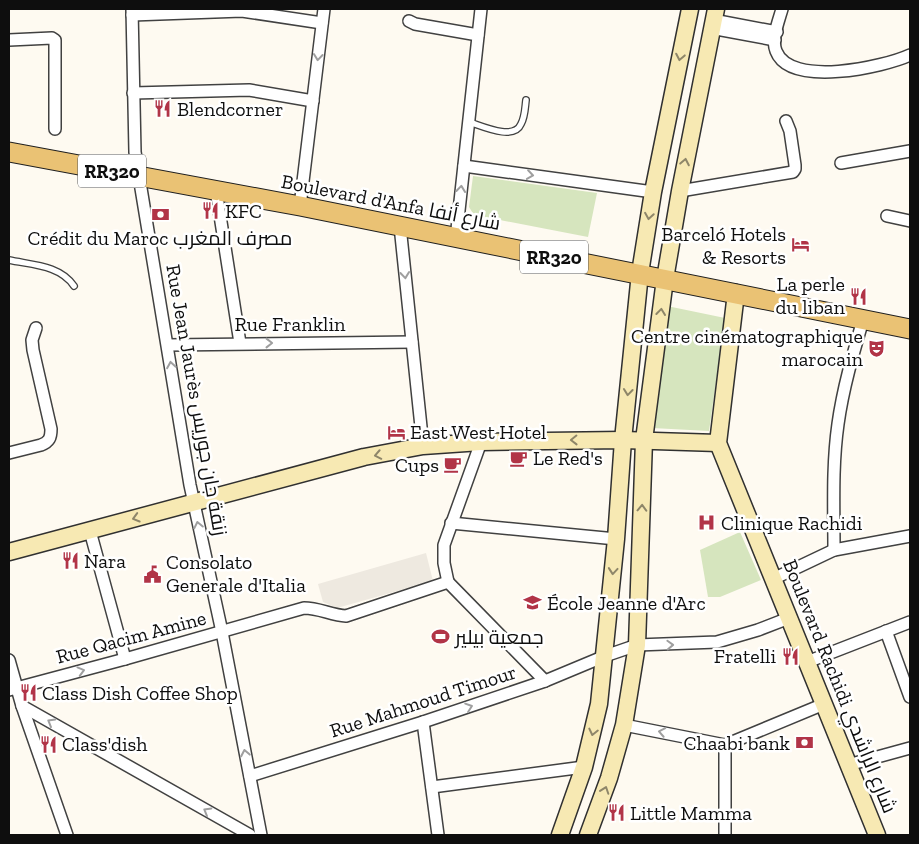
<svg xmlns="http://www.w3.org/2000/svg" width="919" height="844" font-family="'Zilla Slab',Cairo,serif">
	<rect width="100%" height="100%" fill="#fefaf1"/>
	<g fill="#d6e5be">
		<path d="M473,176L597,193L588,237L474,215L469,207Z"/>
		<path d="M667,306L725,318L709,431L652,428Z"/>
		<path d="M740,532L761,580L720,597H708L700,550Z"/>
	</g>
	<path fill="#eee9e0" d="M426,553L433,581L337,608L323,602L318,584Z"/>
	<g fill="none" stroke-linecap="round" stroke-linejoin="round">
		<defs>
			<g id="lane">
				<path d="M469,122C482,126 514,141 521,124C525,117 525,108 526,100"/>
				<path d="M9,260C32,265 60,265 74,286"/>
			</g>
			<g id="street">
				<path d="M132,9L135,152L190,485L222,632L261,835"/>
				<path d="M782,9C779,20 771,39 776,51C790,88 884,67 910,55"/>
				<path d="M132,15L242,11L322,23"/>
				<path d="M713,20L777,32"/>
				<path d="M409,21L415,24L478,35"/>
				<path d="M711,28L775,40"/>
				<path d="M9,40L52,38L55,40V129"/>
				<path d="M133,93L249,90L313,101"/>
				<path d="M841,163L910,151"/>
				<path d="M464,166L653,192"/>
				<path d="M216,190L240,343"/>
				<path d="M680,191L793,172L795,169V165L790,131L786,121"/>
				<path d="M300,206L324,9"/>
				<path d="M887,216L910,221"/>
				<path d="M400,226L423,446"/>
				<path d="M456,238L481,9"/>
				<path d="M168,345L412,342"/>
				<path d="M9,453L41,445C49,442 51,438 51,429L33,350L32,340L36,328"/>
				<path d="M451,523L616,539"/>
				<path d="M90,531L125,659"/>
				<path d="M834,550C834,508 832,466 838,424C843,388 853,354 863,320"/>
				<path d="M773,579L834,550L910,536"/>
				<path d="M448,582L444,563V545L481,442"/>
				<path d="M448,582L545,681"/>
				<path d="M886,631L910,697"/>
				<path d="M9,660L22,706L67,835"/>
				<path d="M807,662L910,622"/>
				<path d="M9,690L125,659L304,608C319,608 331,615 346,616L448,582"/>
				<path d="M22,706L250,835"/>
				<path d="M423,722L438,835"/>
				<path d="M624,725L725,745L824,704"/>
				<path d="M848,765L910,748"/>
				<path d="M250,776L423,722L545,681L605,656L637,645L717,642L758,630L789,618"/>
				<path d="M432,787L584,767"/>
				<path d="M725,835V745"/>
			</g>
			<g id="secondary">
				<path d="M736,293L718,443L877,835"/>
				<path d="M9,552L364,457L423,446L481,442L623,440L718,443"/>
				<path d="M560,835L584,767L599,704L616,539L623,440L640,273L653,192L690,9"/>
				<path d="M588,835L609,778L624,725L637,645L644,440L665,279L680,191L716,9"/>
			</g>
			<path id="primary" d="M9,152L300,206L910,329"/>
		</defs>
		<use href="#lane" stroke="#414141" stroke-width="8"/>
		<use href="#street" stroke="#414141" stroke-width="14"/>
		<use href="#secondary" stroke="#303030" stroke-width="19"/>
		<use href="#primary" stroke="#1f1f1f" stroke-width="21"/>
		<use href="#lane" stroke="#fff" stroke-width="5.5"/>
		<use href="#street" stroke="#fff" stroke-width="11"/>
		<use href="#secondary" stroke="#f7e9b3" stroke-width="16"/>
		<use href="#primary" stroke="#eac274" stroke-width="19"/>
	</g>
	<defs><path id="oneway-chevron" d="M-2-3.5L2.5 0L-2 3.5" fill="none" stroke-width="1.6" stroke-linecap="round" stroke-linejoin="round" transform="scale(1.25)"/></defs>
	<g stroke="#9f9f9f">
		<use href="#oneway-chevron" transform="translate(318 57) rotate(96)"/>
		<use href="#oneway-chevron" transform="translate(530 175) rotate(8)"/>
		<use href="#oneway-chevron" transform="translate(461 189) rotate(-84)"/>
		<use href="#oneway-chevron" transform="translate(405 275) rotate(84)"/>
		<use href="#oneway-chevron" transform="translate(269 343)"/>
		<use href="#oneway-chevron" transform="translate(171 365) rotate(-99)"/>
		<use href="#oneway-chevron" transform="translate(198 525) rotate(-102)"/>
		<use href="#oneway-chevron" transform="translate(670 645) rotate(-2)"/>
		<use href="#oneway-chevron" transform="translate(81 671) rotate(-15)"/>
		<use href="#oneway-chevron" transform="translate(469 707) rotate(-19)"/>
		<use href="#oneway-chevron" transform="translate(51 722) rotate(-150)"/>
		<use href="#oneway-chevron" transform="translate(662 732) rotate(-169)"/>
		<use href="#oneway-chevron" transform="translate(245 753) rotate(-101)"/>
		<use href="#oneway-chevron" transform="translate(207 811) rotate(-150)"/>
	</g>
	<g stroke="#8e8669">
		<use href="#oneway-chevron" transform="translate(680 57) rotate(101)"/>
		<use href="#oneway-chevron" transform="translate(685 162) rotate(-79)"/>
		<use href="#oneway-chevron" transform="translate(649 216) rotate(99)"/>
		<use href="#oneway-chevron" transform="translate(661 312) rotate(-83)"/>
		<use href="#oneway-chevron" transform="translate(628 392) rotate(96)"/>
		<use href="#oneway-chevron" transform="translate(574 440) rotate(179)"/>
		<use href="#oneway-chevron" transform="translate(378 455) rotate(169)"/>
		<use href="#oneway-chevron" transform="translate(642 508) rotate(-88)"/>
		<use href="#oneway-chevron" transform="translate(136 518) rotate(164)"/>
		<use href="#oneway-chevron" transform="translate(613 571) rotate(95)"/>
		<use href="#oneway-chevron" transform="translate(593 732) rotate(103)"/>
		<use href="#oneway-chevron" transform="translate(605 790) rotate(-71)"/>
	</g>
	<defs>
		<symbol id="restaurant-bare" viewBox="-9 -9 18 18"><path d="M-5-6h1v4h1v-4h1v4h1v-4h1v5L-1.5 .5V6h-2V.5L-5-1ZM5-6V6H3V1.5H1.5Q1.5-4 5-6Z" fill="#b13447" stroke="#fff" stroke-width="2.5" paint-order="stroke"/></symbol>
		<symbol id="bank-bare" viewBox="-9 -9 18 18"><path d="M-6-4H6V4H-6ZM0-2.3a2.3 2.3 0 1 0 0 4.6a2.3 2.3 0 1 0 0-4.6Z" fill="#b13447" stroke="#fff" stroke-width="2.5" paint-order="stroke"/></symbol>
		<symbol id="hotel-bare" viewBox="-9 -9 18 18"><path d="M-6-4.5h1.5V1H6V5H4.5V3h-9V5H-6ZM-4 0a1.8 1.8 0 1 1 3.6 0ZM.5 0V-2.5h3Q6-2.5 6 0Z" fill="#b13447" stroke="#fff" stroke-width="2.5" paint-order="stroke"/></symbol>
		<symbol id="theatre-bare" viewBox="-9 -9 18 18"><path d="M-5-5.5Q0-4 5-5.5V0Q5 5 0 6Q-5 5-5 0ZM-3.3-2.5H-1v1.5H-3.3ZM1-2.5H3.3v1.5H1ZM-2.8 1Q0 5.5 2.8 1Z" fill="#b13447" stroke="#fff" stroke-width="2.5" paint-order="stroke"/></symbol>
		<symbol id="cafe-bare" viewBox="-9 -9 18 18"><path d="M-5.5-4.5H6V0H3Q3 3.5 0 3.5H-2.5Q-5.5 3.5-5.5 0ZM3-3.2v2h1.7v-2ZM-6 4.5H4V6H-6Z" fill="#b13447" stroke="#fff" stroke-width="2.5" paint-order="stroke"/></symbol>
		<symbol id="hospital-bare" viewBox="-9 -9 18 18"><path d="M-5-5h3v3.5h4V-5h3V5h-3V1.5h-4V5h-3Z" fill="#b13447" stroke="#fff" stroke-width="2.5" paint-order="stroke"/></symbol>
		<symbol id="civic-bare" viewBox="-9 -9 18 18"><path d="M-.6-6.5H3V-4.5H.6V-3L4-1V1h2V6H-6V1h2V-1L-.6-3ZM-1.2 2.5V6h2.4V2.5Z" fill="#b13447" stroke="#fff" stroke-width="2.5" paint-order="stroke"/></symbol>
		<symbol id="school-bare" viewBox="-9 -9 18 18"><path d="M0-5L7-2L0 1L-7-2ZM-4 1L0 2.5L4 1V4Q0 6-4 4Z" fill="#b13447" stroke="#fff" stroke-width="2.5" paint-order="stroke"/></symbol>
		<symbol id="stadium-bare" viewBox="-9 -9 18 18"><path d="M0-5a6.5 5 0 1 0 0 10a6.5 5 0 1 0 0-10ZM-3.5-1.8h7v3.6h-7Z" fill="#b13447" stroke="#fff" stroke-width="2.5" paint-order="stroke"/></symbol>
	</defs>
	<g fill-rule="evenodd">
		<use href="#restaurant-bare" x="150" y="96" width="25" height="25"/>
		<use href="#restaurant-bare" x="198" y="198" width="25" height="25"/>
		<use href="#bank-bare" x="148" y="202" width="25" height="25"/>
		<use href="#hotel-bare" x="788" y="232" width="25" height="25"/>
		<use href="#restaurant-bare" x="846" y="284" width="25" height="25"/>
		<use href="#theatre-bare" x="864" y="336" width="25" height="25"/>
		<use href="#hotel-bare" x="384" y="420" width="25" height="25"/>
		<use href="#cafe-bare" x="506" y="446" width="25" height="25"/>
		<use href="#cafe-bare" x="440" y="452" width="25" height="25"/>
		<use href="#hospital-bare" x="694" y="510" width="25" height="25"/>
		<use href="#restaurant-bare" x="58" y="548" width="25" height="25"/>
		<use href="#civic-bare" x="140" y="562" width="25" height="25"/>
		<use href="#school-bare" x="520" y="590" width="25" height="25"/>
		<use href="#stadium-bare" x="428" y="624" width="25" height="25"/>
		<use href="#restaurant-bare" x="778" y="644" width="25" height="25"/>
		<use href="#restaurant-bare" x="16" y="680" width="25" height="25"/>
		<use href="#bank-bare" x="792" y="730" width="25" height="25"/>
		<use href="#restaurant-bare" x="36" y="732" width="25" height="25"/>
		<use href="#restaurant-bare" x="604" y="800" width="25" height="25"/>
	</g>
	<g text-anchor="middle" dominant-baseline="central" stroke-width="5" stroke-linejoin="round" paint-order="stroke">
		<g fill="#fff" stroke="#565656" stroke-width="1">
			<rect x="78" y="154.5" width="68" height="33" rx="4"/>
			<rect x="520" y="240.5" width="68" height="33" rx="4"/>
		</g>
		<g font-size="19" font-weight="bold" fill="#0e0e0e">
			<text x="112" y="171">RR320</text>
			<text x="554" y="257">RR320</text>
		</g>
		<g font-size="20" fill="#0e0e0e" stroke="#fff" text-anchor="start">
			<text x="177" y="109">Blendcorner</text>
			<text x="225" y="211">KFC</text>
			<text x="786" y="234" text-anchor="end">Barceló Hotels<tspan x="786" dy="23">&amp; Resorts</tspan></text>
			<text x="160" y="238" text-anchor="middle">Crédit du Maroc مصرف المغرب</text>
			<text x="845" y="284" text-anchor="end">La perle<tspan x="845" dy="23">du liban</tspan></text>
			<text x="863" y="336" text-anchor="end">Centre cinématographique<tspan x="863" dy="23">marocain</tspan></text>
			<text x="410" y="432">East West Hotel</text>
			<text x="533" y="458">Le Red's</text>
			<text x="439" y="465" text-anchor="end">Cups</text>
			<text x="721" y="523">Clinique Rachidi</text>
			<text x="84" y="561">Nara</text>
			<text x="166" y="562">Consolato<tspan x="166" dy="23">Generale d'Italia</tspan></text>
			<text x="547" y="603">École Jeanne d'Arc</text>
			<text x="455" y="637">جمعية بيلير</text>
			<text x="776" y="656" text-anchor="end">Fratelli</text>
			<text x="42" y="693">Class Dish Coffee Shop</text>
			<text x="790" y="743" text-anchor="end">Chaabi bank</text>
			<text x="62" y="744">Class'dish</text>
			<text x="630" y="813">Little Mamma</text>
		</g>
		<g font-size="20" fill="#0e0e0e" stroke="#fff">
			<text transform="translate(391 202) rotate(11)">Boulevard d'Anfa شارع أنفا</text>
			<text x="290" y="324">Rue Franklin</text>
			<text transform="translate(197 400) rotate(80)">Rue Jean Jaurès زنقة جان جوريس</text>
			<text transform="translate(131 637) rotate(-15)">Rue Qacim Amine</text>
			<text transform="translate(840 686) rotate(68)">Boulevard Rachidi شارع الراشدي</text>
			<text transform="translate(423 701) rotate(-18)">Rue Mahmoud Timour</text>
		</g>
	</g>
	<rect width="919" height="844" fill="none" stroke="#0e0e0e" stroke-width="20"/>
</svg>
